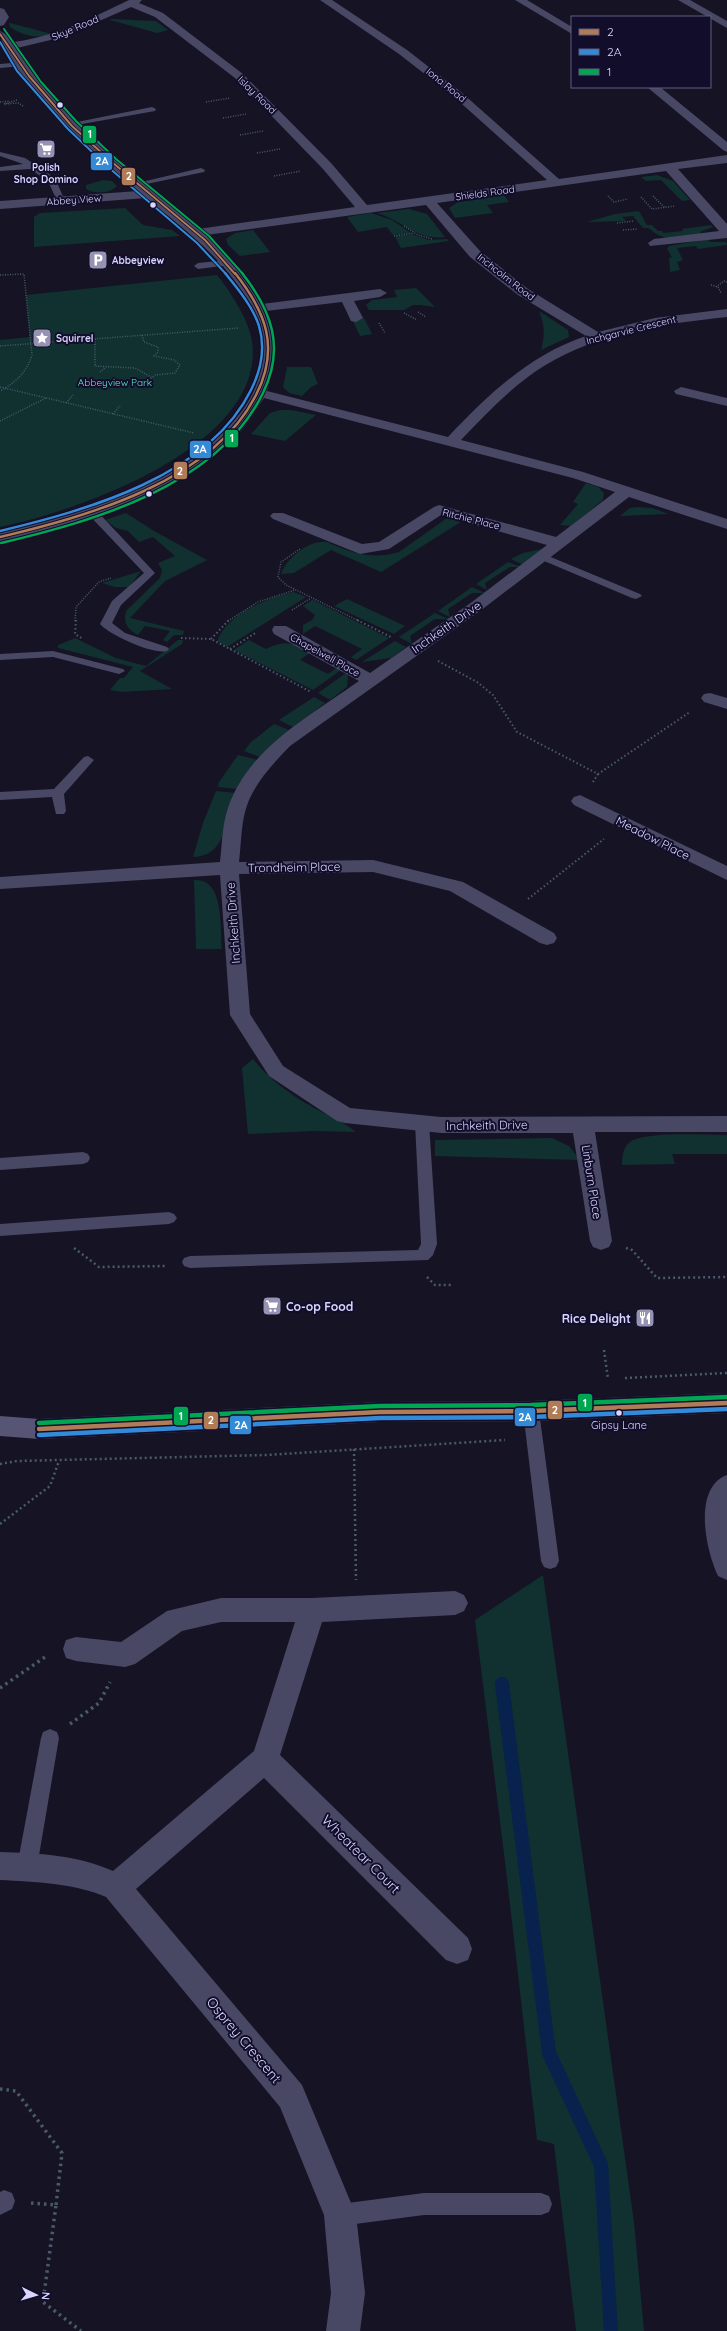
<svg xmlns="http://www.w3.org/2000/svg" width="727" height="2331" font-family="Quicksand,sans-serif">
<style>
.green{fill:#113030}
.lines{fill:none;stroke-linecap:round;stroke-linejoin:round}
.stream{stroke:#07224c;stroke-width:14}
.path-far3{stroke:#485b6c;stroke-width:1.5;stroke-dasharray:1 1.5;stroke-linecap:butt}
.path-far2{stroke:#485b6c;stroke-width:2;stroke-dasharray:1.5 2.5;stroke-linecap:butt}
.path-far1{stroke:#485b6c;stroke-width:2.5;stroke-dasharray:2 3;stroke-linecap:butt}
.path{stroke:#485b6c;stroke-width:3.5;stroke-dasharray:2.5 4;stroke-linecap:butt}
.lane{fill:#484865;fill-rule:evenodd}
.street{fill:#484865;fill-rule:evenodd}
.secondary{fill:#575576;fill-rule:evenodd}
.bus-1-far2-casing{stroke:#110d2a;stroke-width:3.5}
.bus-1-far1-casing{stroke:#110d2a;stroke-width:4.5}
.bus-1-casing{stroke:#110d2a;stroke-width:8}
.bus-2-far2-casing{stroke:#110d2a;stroke-width:3.5}
.bus-2-far1-casing{stroke:#110d2a;stroke-width:4.5}
.bus-2-casing{stroke:#110d2a;stroke-width:8}
.bus-3-far2-casing{stroke:#110d2a;stroke-width:3.5}
.bus-3-far1-casing{stroke:#110d2a;stroke-width:4.5}
.bus-3-casing{stroke:#110d2a;stroke-width:8}
.bus-1-far2{stroke:#b07c57;stroke-width:2}
.bus-1-far1{stroke:#b07c57;stroke-width:2.5}
.bus-1{stroke:#b07c57;stroke-width:4.5}
.bus-2-far2{stroke:#338bd7;stroke-width:2}
.bus-2-far1{stroke:#338bd7;stroke-width:2.5}
.bus-2{stroke:#338bd7;stroke-width:4.5}
.bus-3-far2{stroke:#00a651;stroke-width:2}
.bus-3-far1{stroke:#00a651;stroke-width:2.5}
.bus-3{stroke:#00a651;stroke-width:4.5}
.bus-dot{fill:#d9d6ff;stroke:#110d2a;stroke-width:1.5}
.labels{text-anchor:middle;dominant-baseline:central;stroke-width:4;stroke-linejoin:round;paint-order:stroke}
.far-street-label{font-size:10px;fill:#d9d6ff;stroke:#110d2a}
.far-poi-label{font-size:10px;font-weight:bold;fill:#d9d6ff;stroke:#110d2a;text-anchor:start}
.far-park-label{font-size:10px;fill:#54edc1;stroke:#110d2a}
.bus-label{font-size:11px;fill:#d9d6ff;stroke:#110d2a}
.street-label{font-size:12px;fill:#d9d6ff;stroke:#110d2a}
.poi-label{font-size:12px;font-weight:bold;fill:#d9d6ff;stroke:#110d2a;text-anchor:start}
.near-street-label{font-size:14px;fill:#d9d6ff;stroke:#110d2a}
.line-badge{stroke:#110d2a;stroke-width:1.5}
.badge-label{font-size:11px;text-anchor:middle;font-weight:bold;fill:#fff}
</style>
<rect width="100%" height="100%" fill="#161324"/>
<g class="green">
<polygon points="112,19 156,21 168,30 157,33 110,20"/>
<path d="M9,23H10L52,34C36,39 24,36 10,27Z"/>
<polygon points="657,175 673,181 690,200 682,201 661,180 646,181 641,177"/>
<path d="M103,180L112,181L117,186C109,194 95,194 86,189V185Z"/>
<polygon points="504,195 509,202 487,205 493,213 455,218 449,208 458,202"/>
<polygon points="125,208 143,225 172,230 180,236 34,247 34,217 40,213"/>
<path d="M409,209L427,214L445,237C417,241 404,221 377,213Z"/>
<polygon points="639,211 647,225 652,225 658,231 662,231 663,233 683,231 682,229 711,225 713,227 700,232 702,234 667,238 658,235 648,228 643,228 633,216 622,217 626,221 587,222 615,214"/>
<polygon points="371,213 392,220 411,233 393,235 387,227 358,232 347,217"/>
<polygon points="253,230 270,252 240,256 228,245 226,239 235,233"/>
<polygon points="412,234 429,240 447,239 449,241 401,248 395,236"/>
<polygon points="708,239 710,242 726,242 727,245 698,249 696,246 677,248 683,260 677,262 680,270 670,272 669,258 672,257 667,249 669,246"/>
<path d="M217,275C230,291 249,320 252,341C267,445 78,511 0,527V340L30,337L26,295Z"/>
<polygon points="416,288 435,307 420,305 413,305 404,310 369,310 366,305 372,300 397,297 394,290"/>
<path d="M539,311L568,330L569,337L541,350C545,335 545,326 539,311Z"/>
<polygon points="364,318 372,334 360,336 352,319"/>
<polygon points="287,367 311,367 318,384 311,387 302,396 289,393 283,387"/>
<polygon points="280,410 291,410 316,415 285,441 251,434 270,413"/>
<polygon points="586,483 598,487 604,493 603,500 571,526 560,525 578,504 573,502"/>
<polygon points="638,507 652,508 669,514 620,516 630,508"/>
<path d="M126,513L154,531L207,560L165,581L130,618L184,631L183,635H174L167,642L163,640L170,631L145,626L138,635C127,629 123,623 126,611L160,578L162,570L158,563L175,556L153,537L139,542L128,531L116,528L105,520Z"/>
<path d="M447,518L464,520L381,572L331,550L294,573L281,574C286,559 309,539 327,542C332,544 338,547 344,549C362,556 380,558 399,552Z"/>
<polygon points="547,548 523,565 511,559 523,553"/>
<polygon points="508,562 521,567 510,567 485,583 487,590 476,584"/>
<polygon points="141,571 129,587 115,587 102,583"/>
<polygon points="472,587 485,593 472,593 448,609 450,617 438,611"/>
<path d="M294,592L306,597L227,647L217,641C228,613 267,598 294,592Z"/>
<polygon points="347,599 405,626 394,634 334,606"/>
<polygon points="312,600 313,600 389,638 356,660 351,657 362,649 315,626 303,634 303,625 312,620 315,615 303,606"/>
<polygon points="435,613 448,619 435,619 410,636 412,644 399,637"/>
<polygon points="75,638 116,658 146,666 178,640 183,640 182,644 140,671 172,689 121,692 110,690 120,678 124,678 133,667 58,648 58,645"/>
<path d="M249,640L266,649C286,639 292,643 311,652L300,660L328,674L339,666L341,670L313,690L234,650Z"/>
<polygon points="395,641 406,647 391,658 362,662"/>
<polygon points="346,673 348,676 347,687 330,700 318,693"/>
<polygon points="314,697 325,703 293,727 279,720"/>
<polygon points="274,724 289,730 260,757 244,751 251,742"/>
<polygon points="238,755 258,760 239,783 237,789 218,787 219,782"/>
<path d="M216,791L236,793C227,818 226,857 193,857L203,823Z"/>
<path d="M194,880C225,878 220,928 222,949H196Z"/>
<path d="M253,1059C270,1080 292,1096 316,1109C330,1116 344,1122 356,1132L313,1131L248,1134L242,1068Z"/>
<path d="M727,1135V1154H672L675,1164L622,1165C622,1157 623,1147 630,1142C646,1131 705,1135 727,1135Z"/>
<polygon points="552,1138 569,1146 580,1160 435,1156 435,1140"/>
<polygon points="543,1575 634,2222 644,2331 576,2331 554,2144 537,2140 506,1870 475,1620"/>
</g>
<g class="lines">
<polyline class="stream" points="502,1684 549,2053 601,2165 611,2331"/>
<g class="path-far3">
<polyline points="17,100 4,104 18,103 23,106"/>
<polyline points="0,102 10,101"/>
<polyline points="206,102 230,98"/>
<polyline points="223,118 246,114"/>
<polyline points="240,135 263,131"/>
<polyline points="257,153 280,149"/>
<polyline points="274,176 301,171"/>
<polyline points="608,196 614,202 628,199"/>
<polyline points="653,196 665,208"/>
<polyline points="641,197 652,209 675,206"/>
<polyline points="617,223 634,221"/>
<polyline points="404,226 418,235 432,239"/>
<polyline points="623,230 638,229"/>
<polyline points="394,236 414,233"/>
<path d="M0,275L24,274L32,355C27,372 15,383 0,391"/>
<polyline points="711,285 718,287 721,293"/>
<polyline points="716,287 724,281 727,282"/>
<polyline points="418,312 426,317"/>
<polyline points="404,313 417,320"/>
<polyline points="379,323 385,333"/>
<polyline points="142,335 144,342 158,347 158,352 154,356 174,360 180,365 175,373 155,375 145,383"/>
<polyline points="95,339 95,366 135,368 151,377"/>
<polyline points="0,346 239,328"/>
<polyline points="100,372 106,367"/>
<polyline points="0,387 194,433"/>
<polyline points="66,403 73,395"/>
<polyline points="113,414 120,406"/>
<polyline points="0,421 46,398"/>
<polyline points="300,549 281,562 278,577 286,585 359,621"/>
<polyline points="292,610 311,598"/>
<polyline points="75,621 76,607 99,582 111,578"/>
<polyline points="228,621 258,602 295,590"/>
</g>
<g class="path-far2">
<polyline points="76,620 75,634 83,639"/>
<polyline points="357,620 391,637"/>
<polyline points="181,638 211,639 311,692"/>
<polyline points="211,639 229,620"/>
<polyline points="230,649 257,632"/>
<polyline points="438,661 477,682 493,695 517,732 598,774 690,712"/>
<polyline points="593,782 598,774"/>
<polyline points="528,899 604,839"/>
</g>
<g class="path-far1">
<polyline points="74,1248 99,1267 166,1266"/>
<polyline points="626,1248 632,1250 657,1278 727,1277"/>
<polyline points="427,1277 435,1285 453,1285"/>
<polyline points="604,1350 608,1379"/>
<polyline points="625,1378 727,1373"/>
<polyline points="354,1449 356,1580"/>
<polyline points="0,1464 17,1461 266,1455 505,1440"/>
<polyline points="0,1524 50,1486 59,1461"/>
</g>
<g class="path">
<polyline points="0,1688 48,1655"/>
<polyline points="70,1724 99,1703 110,1682"/>
<polyline points="0,2089 16,2091 62,2153 56,2205"/>
<polyline points="31,2203 56,2205 43,2302 81,2331"/>
</g>
<g class="lane">
<polygon points="23,62 23,66 0,68 0,64"/>
<polygon points="152,107 156,109 155,111 71,126 67,124"/>
<polygon points="0,152 25,158 55,178 65,201 64,203 58,203 48,181 30,169 0,171 0,167 23,164 0,156"/>
<polygon points="201,168 205,170 204,172 137,186 133,184"/>
<polygon points="227,260 231,263 230,265 198,269 194,266 198,263"/>
<path d="M92,509L96,510L155,573L121,605L112,623L125,633L167,647L169,649L167,651C154,655 109,635 100,624L112,601L144,573L88,514V510Z"/>
<polygon points="541,553 640,594 642,596 636,599 632,598 537,558 536,556"/>
<polygon points="53,651 123,669 125,671 119,674 53,657 0,660 0,654"/>
<polygon points="88,756 94,760 64,794 66,811 64,814 56,814 52,797 0,800 0,792 54,789 84,757"/>
<polygon points="422,1118 427,1119 429,1123 437,1244 433,1255 428,1260 190,1268 184,1266 182,1262 184,1258 190,1256 418,1250 421,1244 415,1123 417,1119"/>
<polygon points="83,1152 88,1154 90,1158 88,1162 83,1164 0,1170 0,1158"/>
<polygon points="169,1212 174,1214 177,1218 174,1222 169,1224 0,1236 0,1224"/>
<polygon points="531,1404 537,1406 539,1411 559,1561 556,1567 550,1569 544,1567 541,1561 523,1411 525,1406"/>
<polygon points="50,1729 57,1732 59,1738 37,1867 34,1874 27,1877 20,1874 17,1867 41,1738 43,1732"/>
<polygon points="4,2190 12,2193 15,2201 12,2209 0,2215 0,2192"/>
<polygon points="424,2193 541,2193 549,2196 552,2204 549,2212 541,2215 424,2215 340,2226 332,2223 329,2215 332,2207 340,2204"/>
</g>
<g class="street">
<path d="M129,0H142L139,3L163,13L243,74L331,163L367,205L547,180L453,96L399,54L320,0H332L407,50L461,92L559,179L727,155V163L678,169L727,224V238L650,246L648,243L654,239L719,231L666,171L437,203L480,251L528,289L598,332L655,318L727,309V317C664,324 599,332 544,366C513,385 486,414 461,440L583,472L727,519V529L629,497L484,608L290,746C272,765 252,785 245,812C241,828 241,846 239,862L373,860L463,882L554,933L557,938L554,943L547,945L540,943L450,891L373,872L239,874L250,1014L283,1066L350,1108L441,1117L727,1116V1132H595L612,1241L609,1247L601,1250L593,1247L590,1241L573,1133H441L345,1123L337,1121L269,1076L230,1015L220,875L0,889V877L220,862C222,846 222,827 227,811C246,749 310,716 359,681L274,634L272,630L274,626H286L370,673L472,602L547,545L441,515L389,549L360,554L273,519L270,516L273,513H283L362,544L379,542L434,507L439,505L556,537L615,492L573,478L264,398C256,410 248,423 239,433C179,495 82,524 0,542V532C90,513 310,441 253,312C232,264 185,230 146,198L0,209V201L138,191C106,164 0,71 0,31L7,35L13,42C55,37 91,18 129,0ZM131,7L155,17L235,78L323,169L355,207L198,229C149,187 98,148 55,100C41,83 27,68 17,48L63,37ZM426,205L470,257L518,295L586,336C529,355 488,395 448,437L267,391C277,359 280,343 266,311L342,302L351,321L356,322L363,318L354,301L380,297L387,293L380,289L262,304L234,264L206,235Z"/>
<polygon points="515,0 527,0 572,27 572,34"/>
<polygon points="678,0 690,0 727,21 727,28"/>
<polygon points="0,8 4,9 9,17 4,25 0,26"/>
<polygon points="647,87 660,87 727,142 727,152 723,150"/>
<polygon points="681,387 727,398 727,406 676,394 674,391"/>
<polygon points="710,693 727,698 727,709 704,702 701,698 704,694"/>
<polygon points="580,795 727,866 727,880 574,805 571,801 574,797"/>
<path d="M727,1475V1580L718,1576C706,1551 692,1488 727,1475Z"/>
<path d="M455,1591L464,1595L468,1603L464,1611L455,1615L322,1622L280,1755L468,1938L472,1949L468,1960L457,1964L446,1960L264,1778L136,1889L302,2085L356,2215L365,2293L360,2331H326L331,2293L324,2215L280,2107L106,1897C74,1883 35,1882 0,1880V1852C38,1853 78,1855 113,1871L254,1751L295,1622H221L182,1631L135,1664L125,1667L76,1661L66,1658L63,1649L66,1640L76,1637L121,1642L167,1611L221,1598H312Z"/>
</g>
<polygon class="secondary" points="727,1393 727,1413 531,1421 380,1422 39,1439 0,1436 0,1416 39,1419 380,1402 531,1401"/>
<g class="bus-1-far2-casing">
<polyline id="bus-1-far2" points="0,34 29,76 72,126 113,163 205,240 235,274"/>
</g>
<g class="bus-1-far1-casing">
<path id="bus-1-far1" d="M0,537C88,516 212,482 256,395C280,348 266,312 235,273"/>
</g>
<g class="bus-1-casing">
<polyline id="bus-1" points="39,1429 380,1412 531,1411 727,1403"/>
</g>
<g class="bus-2-far2-casing">
<polyline id="bus-2-far2" points="0,42 17,71 68,129 108,167 197,243 226,274"/>
</g>
<g class="bus-2-far1-casing">
<path id="bus-2-far1" d="M0,531C87,510 208,477 251,390C261,370 266,349 259,326C253,307 238,289 225,273"/>
</g>
<g class="bus-2-casing">
<polyline id="bus-2" points="39,1435 380,1418 531,1417 727,1409"/>
</g>
<g class="bus-3-far2-casing">
<polyline id="bus-3-far2" points="4,29 41,82 76,121 116,159 209,236 243,274"/>
</g>
<g class="bus-3-far1-casing">
<path id="bus-3-far1" d="M1,543C94,521 218,486 263,393C285,348 272,311 242,273"/>
</g>
<g class="bus-3-casing">
<polyline id="bus-3" points="39,1423 380,1406 531,1405 727,1397"/>
</g>
<use href="#bus-1-far2" class="bus-1-far2"/>
<use href="#bus-1-far1" class="bus-1-far1"/>
<use href="#bus-1" class="bus-1"/>
<use href="#bus-2-far2" class="bus-2-far2"/>
<use href="#bus-2-far1" class="bus-2-far1"/>
<use href="#bus-2" class="bus-2"/>
<use href="#bus-3-far2" class="bus-3-far2"/>
<use href="#bus-3-far1" class="bus-3-far1"/>
<use href="#bus-3" class="bus-3"/>
</g>
<defs>
<g id="supermarket-square" transform="scale(1)"><rect x="-9" y="-9" width="18" height="18" rx="4" fill="#9592b2" stroke="#110d2a"/><path d="M-6-5.5h2.5l.6 2H6L4.5 2H-2.5L-4.4-4H-6ZM-1.5 3.2a1.3 1.3 0 1 0 .1 0ZM3 3.2a1.3 1.3 0 1 0 .1 0Z" fill="#fff"/></g>
<g id="parking-square" transform="scale(1)"><rect x="-9" y="-9" width="18" height="18" rx="4" fill="#9592b2" stroke="#110d2a"/><path d="M-3.5-5.5H1a3.5 3.5 0 0 1 0 7H-1V5.5H-3.5ZM-1-3.4V-.6H.8a1.4 1.4 0 0 0 0-2.8Z" fill="#fff"/></g>
<g id="sight-square" transform="scale(1)"><rect x="-9" y="-9" width="18" height="18" rx="4" fill="#9592b2" stroke="#110d2a"/><path d="M0-6L1.8-2.2L6-1.7L2.9 1.2L3.7 5.4L0 3.3L-3.7 5.4L-2.9 1.2L-6-1.7L-1.8-2.2Z" fill="#fff"/></g>
<g id="restaurant-square" transform="scale(1)"><rect x="-9" y="-9" width="18" height="18" rx="4" fill="#9592b2" stroke="#110d2a"/><path d="M-5-6h1v4h1v-4h1v4h1v-4h1v5L-1.5 .5V6h-2V.5L-5-1ZM5-6V6H3V1.5H1.5Q1.5-4 5-6Z" fill="#fff"/></g>
</defs>
<g fill-rule="evenodd">
<use href="#supermarket-square" x="46" y="149"/>
<use href="#parking-square" x="98" y="260"/>
<use href="#sight-square" x="42" y="338"/>
<use href="#supermarket-square" x="272" y="1306"/>
<use href="#restaurant-square" x="645" y="1318"/>
</g>
<g class="bus-dot">
<circle cx="60" cy="105" r="3.5"/>
<circle cx="153" cy="205" r="3.5"/>
<circle cx="149" cy="494" r="3.5"/>
<circle cx="619" cy="1413" r="3.5"/>
</g>
<g class="labels">
<g class="far-street-label">
<text transform="translate(75 28) rotate(-23)">Skye Road</text>
<text transform="translate(446 85) rotate(39)">Iona Road</text>
<text transform="translate(257 95) rotate(44)">Islay Road</text>
<text transform="translate(485 193) rotate(-8)">Shields Road</text>
<text transform="translate(74 200) rotate(-4)">Abbey View</text>
<text transform="translate(506 277) rotate(38)">Inchcolm Road</text>
<text transform="translate(631 330) rotate(-14)">Inchgarvie Crescent</text>
<text transform="translate(471 519) rotate(14)">Ritchie Place</text>
<text transform="translate(325 655) rotate(29)">Chapelwell Place</text>
</g>
<g class="far-poi-label">
<text x="46" y="167" text-anchor="middle">Polish<tspan x="46" dy="12">Shop Domino</tspan></text>
<text x="112" y="260">Abbeyview</text>
<text x="56" y="338">Squirrel</text>
</g>
<g class="far-park-label">
<text x="115" y="382">Abbeyview Park</text>
</g>
<g class="bus-label">
<text x="619" y="1425">Gipsy Lane</text>
</g>
<g class="street-label">
<text transform="translate(446 627) rotate(-35)">Inchkeith Drive</text>
<text transform="translate(653 838) rotate(27)">Meadow Place</text>
<text transform="translate(294 867) rotate(-1)">Trondheim Place</text>
<text transform="translate(233 923) rotate(-94)">Inchkeith Drive</text>
<text transform="translate(487 1125) rotate(-1)">Inchkeith Drive</text>
<text transform="translate(592 1182) rotate(81)">Linburn Place</text>
</g>
<g class="poi-label">
<text x="286" y="1306">Co-op Food</text>
<text x="631" y="1318" text-anchor="end">Rice Delight</text>
</g>
<g class="near-street-label">
<text transform="translate(361 1854) rotate(45)">Wheatear Court</text>
<text transform="translate(244 2040) rotate(50)">Osprey Crescent</text>
</g>
</g>
<g class="line-badge">
<rect x="82" y="125" width="15" height="19" rx="4" fill="#00a651"/>
<rect x="90" y="152" width="23" height="19" rx="4" fill="#338bd7"/>
<rect x="121" y="167" width="15" height="19" rx="4" fill="#b07c57"/>
<rect x="224" y="429" width="15" height="19" rx="4" fill="#00a651"/>
<rect x="189" y="440" width="23" height="19" rx="4" fill="#338bd7"/>
<rect x="173" y="461" width="15" height="19" rx="4" fill="#b07c57"/>
<rect x="577" y="1393" width="16" height="19" rx="4" fill="#00a651"/>
<rect x="547" y="1400" width="16" height="20" rx="4" fill="#b07c57"/>
<rect x="173" y="1406" width="16" height="20" rx="4" fill="#00a651"/>
<rect x="514" y="1407" width="22" height="20" rx="4" fill="#338bd7"/>
<rect x="203" y="1411" width="16" height="19" rx="4" fill="#b07c57"/>
<rect x="229" y="1415" width="23" height="20" rx="4" fill="#338bd7"/>
</g>
<g class="badge-label">
<text x="90" y="138">1</text>
<text x="102" y="165">2A</text>
<text x="129" y="180">2</text>
<text x="232" y="442">1</text>
<text x="200" y="453">2A</text>
<text x="180" y="475">2</text>
<text x="585" y="1407">1</text>
<text x="555" y="1414">2</text>
<text x="181" y="1420">1</text>
<text x="525" y="1421">2A</text>
<text x="211" y="1424">2</text>
<text x="241" y="1429">2A</text>
</g>
<rect x="571" y="16" width="140" height="72" fill="#110d2a" stroke="#615d7f"/>
<rect x="579" y="29" width="20" height="6" fill="#b07c57" stroke="#615d7f"/>
<text x="607" y="36" font-size="12" fill="#d9d6ff">2</text>
<rect x="579" y="49" width="20" height="6" fill="#338bd7" stroke="#615d7f"/>
<text x="607" y="56" font-size="12" fill="#d9d6ff">2A</text>
<rect x="579" y="69" width="20" height="6" fill="#00a651" stroke="#615d7f"/>
<text x="607" y="76" font-size="12" fill="#d9d6ff">1</text>
<g transform="translate(36 2295) rotate(95)" stroke="#110d2a" stroke-width="3" paint-order="stroke">
<path d="M0-3L7 15L0 10L-7 15Z" fill="#d9d6ff"/>
<text y="-6" font-size="11" font-weight="bold" text-anchor="middle" fill="#d9d6ff">N</text>
</g>
</svg>
